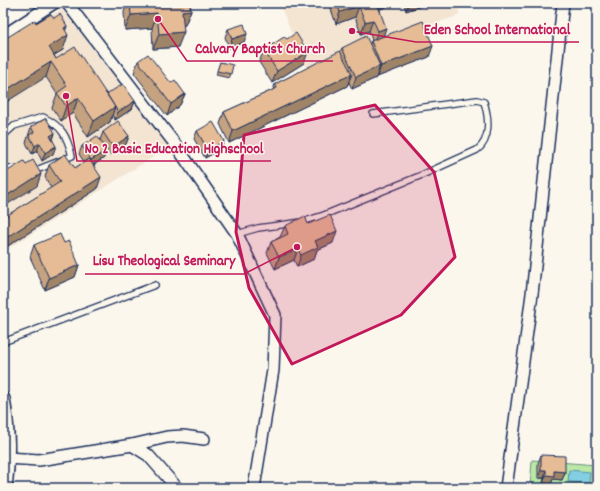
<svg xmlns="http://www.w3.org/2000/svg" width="600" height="491" font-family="Dekko,sans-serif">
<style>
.built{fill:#f4e5d2}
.green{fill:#bae8a6;stroke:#6a8c82}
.water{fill:#82cfe1;stroke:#598fad}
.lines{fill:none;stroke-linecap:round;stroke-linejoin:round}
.service-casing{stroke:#1b2f5e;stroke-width:8}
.minor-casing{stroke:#1b2f5e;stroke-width:14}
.tertiary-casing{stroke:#1b2f5e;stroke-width:16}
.service{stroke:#fbf7ec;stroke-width:5.5}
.minor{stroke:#fbf7ec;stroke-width:11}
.tertiary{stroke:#fbf7ec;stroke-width:13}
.wall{fill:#c5a280;stroke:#1b2f5e}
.shaded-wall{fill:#a08468;stroke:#1b2f5e}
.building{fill:#e5bc95;stroke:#1b2f5e}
.marked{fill:#c2185b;fill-opacity:0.2;stroke:#c2185b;stroke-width:3;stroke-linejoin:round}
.leader{fill:none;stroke:#c2185b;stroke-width:1.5}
.callout-dot{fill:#c2185b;stroke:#fbf7ec;stroke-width:1.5}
.callout-label{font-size:15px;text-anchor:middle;font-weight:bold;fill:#c2185b;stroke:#fbf7ec;stroke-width:3;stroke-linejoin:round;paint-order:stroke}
</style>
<rect width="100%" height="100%" fill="#fbf7ec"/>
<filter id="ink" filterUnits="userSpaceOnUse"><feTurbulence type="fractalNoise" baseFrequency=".025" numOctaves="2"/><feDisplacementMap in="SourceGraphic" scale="8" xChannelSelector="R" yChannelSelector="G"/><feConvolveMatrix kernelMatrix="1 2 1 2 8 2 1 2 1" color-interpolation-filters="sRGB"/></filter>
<g filter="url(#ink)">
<g class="built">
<polygon points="279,3 456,3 460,15 306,68"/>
<polygon points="62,9 169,147 3,252 3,44"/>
</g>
<polygon class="green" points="532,460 597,465 597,488 530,488"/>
<polygon class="water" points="569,470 590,472 589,483 568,482"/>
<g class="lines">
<g class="service-casing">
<g id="service">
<path d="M3,136L14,126L43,117C62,126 67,136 72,156L39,169H31"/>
<polyline points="3,168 19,168"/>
<path d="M237,234L258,228L302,222L324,215L422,175L477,150C491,140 489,118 484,102L477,100L373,114"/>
<polyline points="3,342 155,285"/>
</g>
</g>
<g class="minor-casing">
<g id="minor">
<polyline points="67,3 175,144 237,234 275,315 273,370 254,488"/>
<polyline points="3,36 54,3"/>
<polyline points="132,445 148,455 177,488"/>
<polyline points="7,458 39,460 132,445 167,437 183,436 204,439"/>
<polyline points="506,488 532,294 563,3"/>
</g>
</g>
<g class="tertiary-casing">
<path id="tertiary" d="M3,399C8,427 9,459 5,488"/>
</g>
<use href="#service" class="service"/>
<use href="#minor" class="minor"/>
<use href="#tertiary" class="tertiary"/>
</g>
<g class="wall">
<polygon points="127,3 190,3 191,10 185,25 183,26 178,47 153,49 152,28 125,30 124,12"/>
<polygon points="244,3 256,3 246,7"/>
<polygon points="329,3 391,3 391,5 380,9 384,36 429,57 377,77 376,77 376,78 352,89 349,82 347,86 229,143 220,124 224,112 273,90 275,84 340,52 342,48 370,44 371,41 372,40 369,31 361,34 355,17 336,24"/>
<polygon points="404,3 425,3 424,5 406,11"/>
<polygon points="54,18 67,26 65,31 63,50 54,55 56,59 107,94 135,101 132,109 115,120 112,115 110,122 88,137 73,113 61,121 52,108 57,94 46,77 36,23"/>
<polygon points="228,29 244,42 229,48 225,37"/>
<polygon points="264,50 304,63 272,83 259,62"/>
<polygon points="138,61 185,94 180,105 167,116 134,73"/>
<polygon points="220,62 231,74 229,78 216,75"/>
<polygon points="31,127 55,133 53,140 53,154 42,161 37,151 32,154 26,143"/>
<polygon points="197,131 224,141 221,149 205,158 194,139"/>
<polygon points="103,132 129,136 126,144 111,155 100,140"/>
<polygon points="82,146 104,158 94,165 97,189 3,249 3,218 51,188 45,177 49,165 75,168 84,162 79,154"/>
<polygon points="308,224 333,243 317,250 314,259 297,267 294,260 275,269 267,253 271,242 280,237 285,226"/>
<polygon points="64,243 79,265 75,277 45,290 30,257 34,245"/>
<polygon points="541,455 565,472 562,480 553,479 551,484 543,483 544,478 538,478 538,463"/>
<polygon points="597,462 597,488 593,488 594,469"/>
</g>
<g class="shaded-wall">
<polygon points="247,3 256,3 246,7"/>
<polygon points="375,3 391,3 391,5 372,12"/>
<polygon points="409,3 425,3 424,5 406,11"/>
<polygon points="359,6 355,17 336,24 340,12"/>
<polygon points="191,10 185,25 177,26 182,11"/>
<polygon points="157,13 152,28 125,30 131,15"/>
<polygon points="373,20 369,31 361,34 365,22"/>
<polygon points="67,26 63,38 68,35 63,50 43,62 49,47 64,28"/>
<polygon points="386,28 382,40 373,43 378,31"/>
<polygon points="184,32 178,47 153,49 159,34"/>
<polygon points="247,34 244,42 229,48 232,39"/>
<polygon points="433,46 429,57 377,77 381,66"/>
<polygon points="308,52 304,63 272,83 277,71"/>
<polygon points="51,62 46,77 3,104 3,92"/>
<polygon points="380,66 376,78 352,89 356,77"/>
<polygon points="352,74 347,86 229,143 233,131"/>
<polygon points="185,94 180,105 167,116 171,104"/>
<polygon points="78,98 73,113 61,121 66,106"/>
<polygon points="135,101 132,109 115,120 118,112"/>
<polygon points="115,107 110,122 88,137 94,121"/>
<polygon points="9,119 5,130 3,132 3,122"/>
<polygon points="55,133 52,141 50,136"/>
<polygon points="129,136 126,144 111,155 113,147"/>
<polygon points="224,141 221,149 205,158 208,150"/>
<polygon points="40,143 37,151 32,154 35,146"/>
<polygon points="56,146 53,154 42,161 45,153"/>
<polygon points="107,150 104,158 88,168 91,160"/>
<polygon points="41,174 37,186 3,207 3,198"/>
<polygon points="101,177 97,189 3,249 3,242 4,239"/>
<polygon points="337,231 333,243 317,250 314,259 297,267 301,255 315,241"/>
<polygon points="298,249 294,260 275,269 279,257"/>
<polygon points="79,265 75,277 45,290 49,278"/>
<polygon points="541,470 546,470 544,478 538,478"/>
<polygon points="554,471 565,472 562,480 553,479 551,484 543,483 546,475"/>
<polygon points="597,480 597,488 594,488"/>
</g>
<g class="building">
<polygon points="130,3 190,3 191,10 182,11 184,32 159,34 157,13 131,15"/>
<polygon points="337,3 377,3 386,28 378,31 373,20 365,22 359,6 340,12"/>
<polygon points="51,14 54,18 60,14 67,26 64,28 68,35 49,47 56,59 75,47 115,107 94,121 78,98 66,106 57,93 67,86 51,62 3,92 3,40 35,20 36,23"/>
<polygon points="423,21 433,46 381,66 371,41"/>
<polygon points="244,24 247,34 232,39 228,29"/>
<polygon points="296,33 308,52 277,71 264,50 284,37 287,39"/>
<polygon points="366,36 380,66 356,77 342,48"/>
<polygon points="340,51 352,74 233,131 224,112 277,88 275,84"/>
<polygon points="148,54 171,83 175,80 185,94 171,104 138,61"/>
<polygon points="220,62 233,65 231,74 217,71"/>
<polygon points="123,84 135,101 118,112 107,94"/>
<polygon points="3,109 9,119 3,122"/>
<polygon points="46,118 55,133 50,136 56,146 45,153 40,143 35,146 29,135 34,132 31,127"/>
<polygon points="118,121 129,136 113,147 103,132"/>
<polygon points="213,122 224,141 208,150 197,131"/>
<polygon points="97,136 107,150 91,160 82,146"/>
<polygon points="65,154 75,168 89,159 101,177 4,239 3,238 3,218 60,182 49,165"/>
<polygon points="33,160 41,174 3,198 3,174 24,161 26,164"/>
<polygon points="330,215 337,231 315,241 318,247 301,255 298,249 279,257 271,242 288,234 285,226 305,216 308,224"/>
<polygon points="60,234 64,243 69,241 79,265 49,278 34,245"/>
<polygon points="541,455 565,456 565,472 554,471 554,476 546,475 546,470 541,470"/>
</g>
</g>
<path class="marked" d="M375,105L434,172L455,257L401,315L292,364L249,288L236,232L244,135Z"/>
<path class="leader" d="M352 31L416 42H579M158 19L187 61H333M66 96L77 161H271M297 247L244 274H85"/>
<g class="callout-dot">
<circle cx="352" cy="31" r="4"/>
<circle cx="158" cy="19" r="4"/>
<circle cx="66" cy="96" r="4"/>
<circle cx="297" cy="247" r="4"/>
</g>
<g class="callout-label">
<text x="497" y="34">Eden School International</text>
<text x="260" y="53">Calvary Baptist Church</text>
<text x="174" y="153">No 2 Basic Education Highschool</text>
<text x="164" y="265">Lisu Theological Seminary</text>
</g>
<rect width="600" height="491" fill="none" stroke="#fbf7ec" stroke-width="16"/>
<rect x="8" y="8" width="584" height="475" fill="none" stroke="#1b2f5e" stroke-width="1.5" filter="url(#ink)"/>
</svg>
